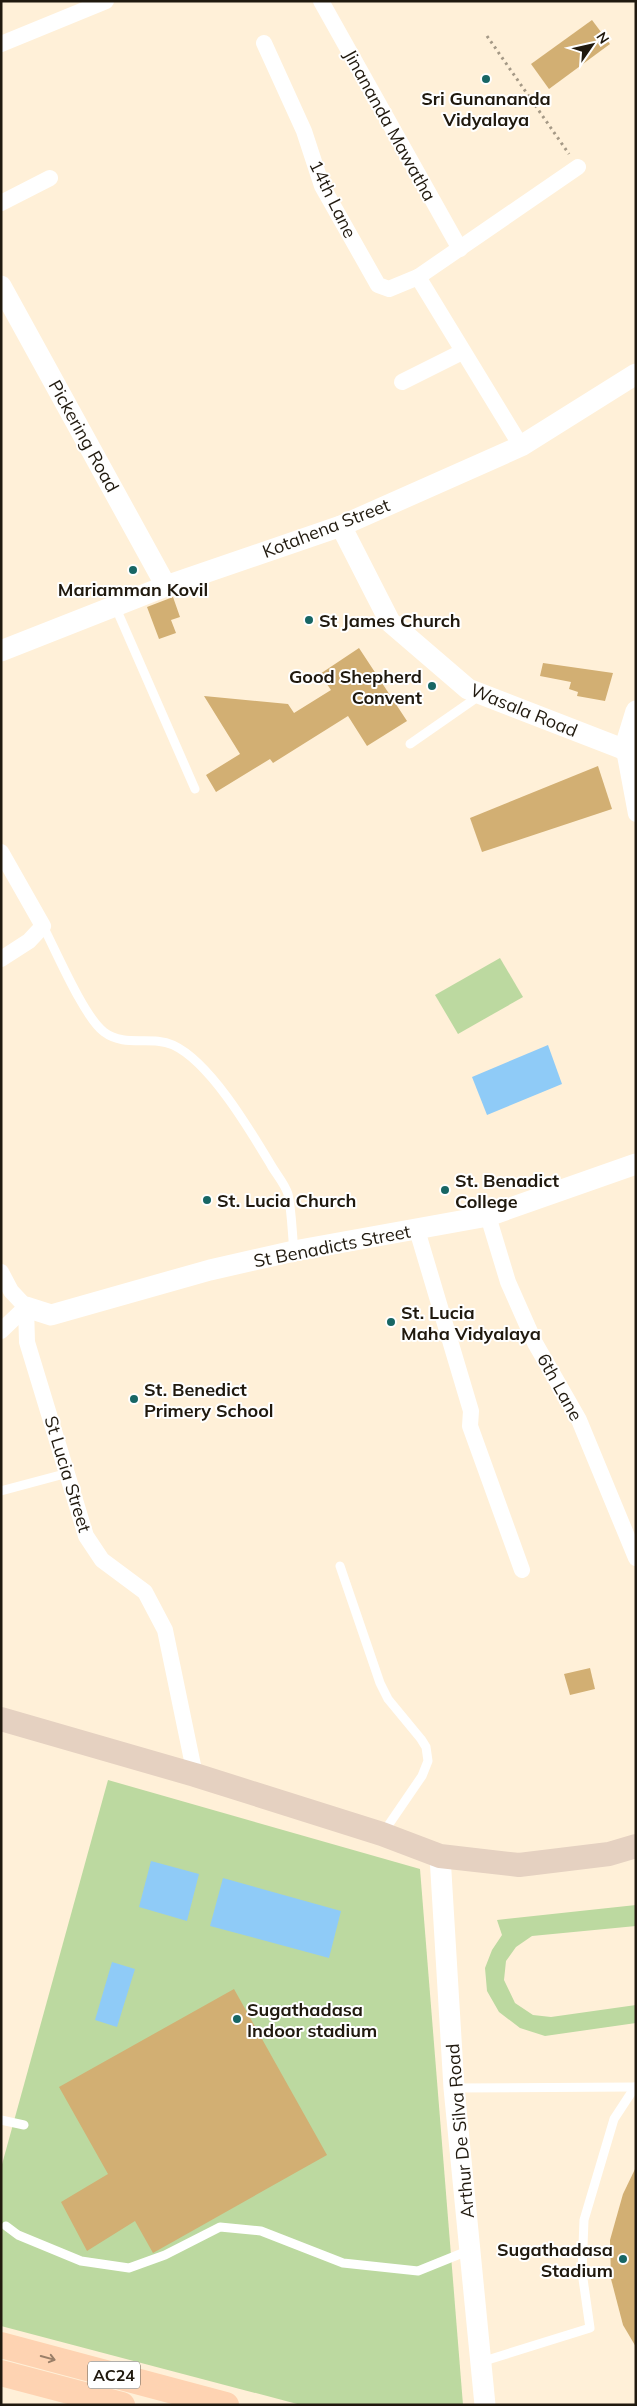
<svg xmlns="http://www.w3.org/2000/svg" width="637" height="2406" font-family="Mulish,sans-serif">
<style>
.green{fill:#bcd9a0}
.water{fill:#8fcbf7}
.building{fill:#d2af73}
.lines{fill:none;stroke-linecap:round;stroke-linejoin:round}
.path{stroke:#a59986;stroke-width:3;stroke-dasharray:2.5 4;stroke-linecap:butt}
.service{stroke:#fff;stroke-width:9}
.minor{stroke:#fff;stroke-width:16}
.tertiary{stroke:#fff;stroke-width:21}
.secondary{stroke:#e5d1c1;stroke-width:24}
.primary{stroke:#fed3b2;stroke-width:26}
.oneway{stroke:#9a7f68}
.poi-dot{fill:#176664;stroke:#fff;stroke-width:2}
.labels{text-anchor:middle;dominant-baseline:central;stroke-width:4;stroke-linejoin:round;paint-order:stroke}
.shield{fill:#fff;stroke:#635e56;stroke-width:1}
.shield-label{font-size:16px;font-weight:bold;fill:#20190e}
.poi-label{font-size:18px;font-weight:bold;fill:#20190e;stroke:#fff;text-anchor:start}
.street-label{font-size:18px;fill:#20190e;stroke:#fff}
</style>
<rect width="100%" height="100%" fill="#fff0d8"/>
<g class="green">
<polygon points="500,958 523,997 458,1034 435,995"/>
<polygon points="108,1780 420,1869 463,2405 301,2405 1,2326 1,2168"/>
<polygon points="636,1905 636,1926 532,1936 516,1947 506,1961 504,1980 515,2003 533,2015 551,2017 636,2005 636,2023 545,2036 520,2028 499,2012 487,1991 485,1968 492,1950 502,1935 497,1920"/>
</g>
<g class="water">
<polygon points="548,1045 562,1084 487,1115 472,1077"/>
<polygon points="151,1861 199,1874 187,1921 139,1907"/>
<polygon points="223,1878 341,1911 329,1958 210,1926"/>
<polygon points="112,1962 135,1969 117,2027 95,2020"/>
</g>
<g class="building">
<polygon points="592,20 610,44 549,89 531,64"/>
<polygon points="173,597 180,617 171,620 176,633 159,639 147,607"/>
<polygon points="359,648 407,721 367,746 348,716 273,763 270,759 216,792 206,775 240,754 204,696 288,704 294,713 331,690 320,674"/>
<polygon points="543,663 613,673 605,701 577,696 578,692 569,689 571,682 540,676"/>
<polygon points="598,766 612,809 482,852 470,818"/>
<polygon points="590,1668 595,1689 570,1695 564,1674"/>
<polygon points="234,1989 327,2155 153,2253 135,2221 87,2251 61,2202 108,2174 59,2087"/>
<polygon points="636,2167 636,2347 623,2325 611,2279 610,2240 623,2194"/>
</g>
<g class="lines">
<polyline class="path" points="487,36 569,154"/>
<g class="service">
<polyline points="115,606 195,789"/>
<polyline points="410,744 479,696"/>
<path d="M43,926C56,951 84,1017 104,1032C125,1048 151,1035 173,1045C210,1062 250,1130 271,1165C276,1174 285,1184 288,1194C292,1213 292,1233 294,1251"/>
<polyline points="1,1491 68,1473"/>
<polyline points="340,1566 380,1683 388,1699 421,1739 426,1747 428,1761 422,1776 383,1833"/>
<polyline points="454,2088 636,2087"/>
<polyline points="1,2120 24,2125"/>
<polyline points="6,2226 18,2235 81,2261 129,2268 165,2255 220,2227 261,2231 343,2263 418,2271 470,2250"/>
<polyline points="481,2362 590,2328 582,2272 584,2220 614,2119 635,2087"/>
</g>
<g class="minor">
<polyline points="321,1 460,249"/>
<polyline points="264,43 304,131 322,186 378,285 389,289 418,277"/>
<polyline points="1,44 106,1"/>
<polyline points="1,203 50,178"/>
<polyline points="402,382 462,352"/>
<polyline points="521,446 418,277 578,167"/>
<polyline points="624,750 636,814"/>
<polyline points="1,852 43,926 29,941 1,959"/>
<polyline points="488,1216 508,1282 535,1343 579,1420 636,1558"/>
<polyline points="417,1230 471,1411 470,1426 522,1570"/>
<polyline points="1,1272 11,1291 26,1307 27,1342 86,1536 102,1560 145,1592 165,1630 195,1775"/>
<polyline points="1,1331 26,1307"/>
</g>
<g class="tertiary">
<polyline points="1,286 166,586"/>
<polyline points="341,526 390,622 468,689 636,754"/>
<polyline points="1,651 166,586 341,526 521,446 636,374"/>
<polyline points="624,750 636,711"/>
<polyline points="26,1307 51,1315 210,1270 294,1251 488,1216 636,1164"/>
<polyline points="440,1856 454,2088 485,2405"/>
</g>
<polyline class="secondary" points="1,1719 195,1775 382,1834 440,1856 519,1865 609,1854 636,1846"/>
<g class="primary">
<polyline points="1,2345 226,2405"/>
<polyline points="1,2373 122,2405"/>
</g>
</g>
<defs><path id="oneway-shaft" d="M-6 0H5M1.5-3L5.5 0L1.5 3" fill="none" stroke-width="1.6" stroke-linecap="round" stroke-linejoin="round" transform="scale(1.25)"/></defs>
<use class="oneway" href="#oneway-shaft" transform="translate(48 2358) rotate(15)"/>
<g class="poi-dot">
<circle cx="486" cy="79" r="5"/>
<circle cx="133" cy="570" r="5"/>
<circle cx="309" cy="620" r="5"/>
<circle cx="432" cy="686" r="5"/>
<circle cx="445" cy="1190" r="5"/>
<circle cx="207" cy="1200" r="5"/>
<circle cx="391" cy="1322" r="5"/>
<circle cx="134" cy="1399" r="5"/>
<circle cx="237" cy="2019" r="5"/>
<circle cx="623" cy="2259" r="5"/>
</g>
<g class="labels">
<rect class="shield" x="88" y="2361.5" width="52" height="27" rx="4"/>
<g class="shield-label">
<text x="114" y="2375">AC24</text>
</g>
<g class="poi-label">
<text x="486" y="98" text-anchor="middle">Sri Gunananda<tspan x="486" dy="21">Vidyalaya</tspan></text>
<text x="133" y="589" text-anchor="middle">Mariamman Kovil</text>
<text x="319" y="620">St James Church</text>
<text x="422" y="676" text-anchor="end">Good Shepherd<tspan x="422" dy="21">Convent</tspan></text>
<text x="455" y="1180">St. Benadict<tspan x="455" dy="21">College</tspan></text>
<text x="217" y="1200">St. Lucia Church</text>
<text x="401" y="1312">St. Lucia<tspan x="401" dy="21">Maha Vidyalaya</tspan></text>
<text x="144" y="1389">St. Benedict<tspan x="144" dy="21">Primery School</tspan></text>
<text x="247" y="2009">Sugathadasa<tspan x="247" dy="21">Indoor stadium</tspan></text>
<text x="613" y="2249" text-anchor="end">Sugathadasa<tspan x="613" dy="21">Stadium</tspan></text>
</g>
<g class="street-label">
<text transform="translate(390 125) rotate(61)">Jinananda Mawatha</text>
<text transform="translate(333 199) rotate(64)">14th Lane</text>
<text transform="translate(84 436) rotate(61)">Pickering Road</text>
<text transform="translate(326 528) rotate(-21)">Kotahena Street</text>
<text transform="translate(524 710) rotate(22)">Wasala Road</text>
<text transform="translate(332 1246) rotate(-11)">St Benadicts Street</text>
<text transform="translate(560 1387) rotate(61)">6th Lane</text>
<text transform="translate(68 1474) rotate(73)">St Lucia Street</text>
<text transform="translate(460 2131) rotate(-95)">Arthur De Silva Road</text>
</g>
</g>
<rect width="637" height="2406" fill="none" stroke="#20190e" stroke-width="5"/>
<g transform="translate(592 45) rotate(56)" stroke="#ffffff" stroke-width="4" paint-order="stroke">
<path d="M0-4L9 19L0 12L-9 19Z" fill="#20190e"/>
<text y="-8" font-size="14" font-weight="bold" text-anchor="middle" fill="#20190e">N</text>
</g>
</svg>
